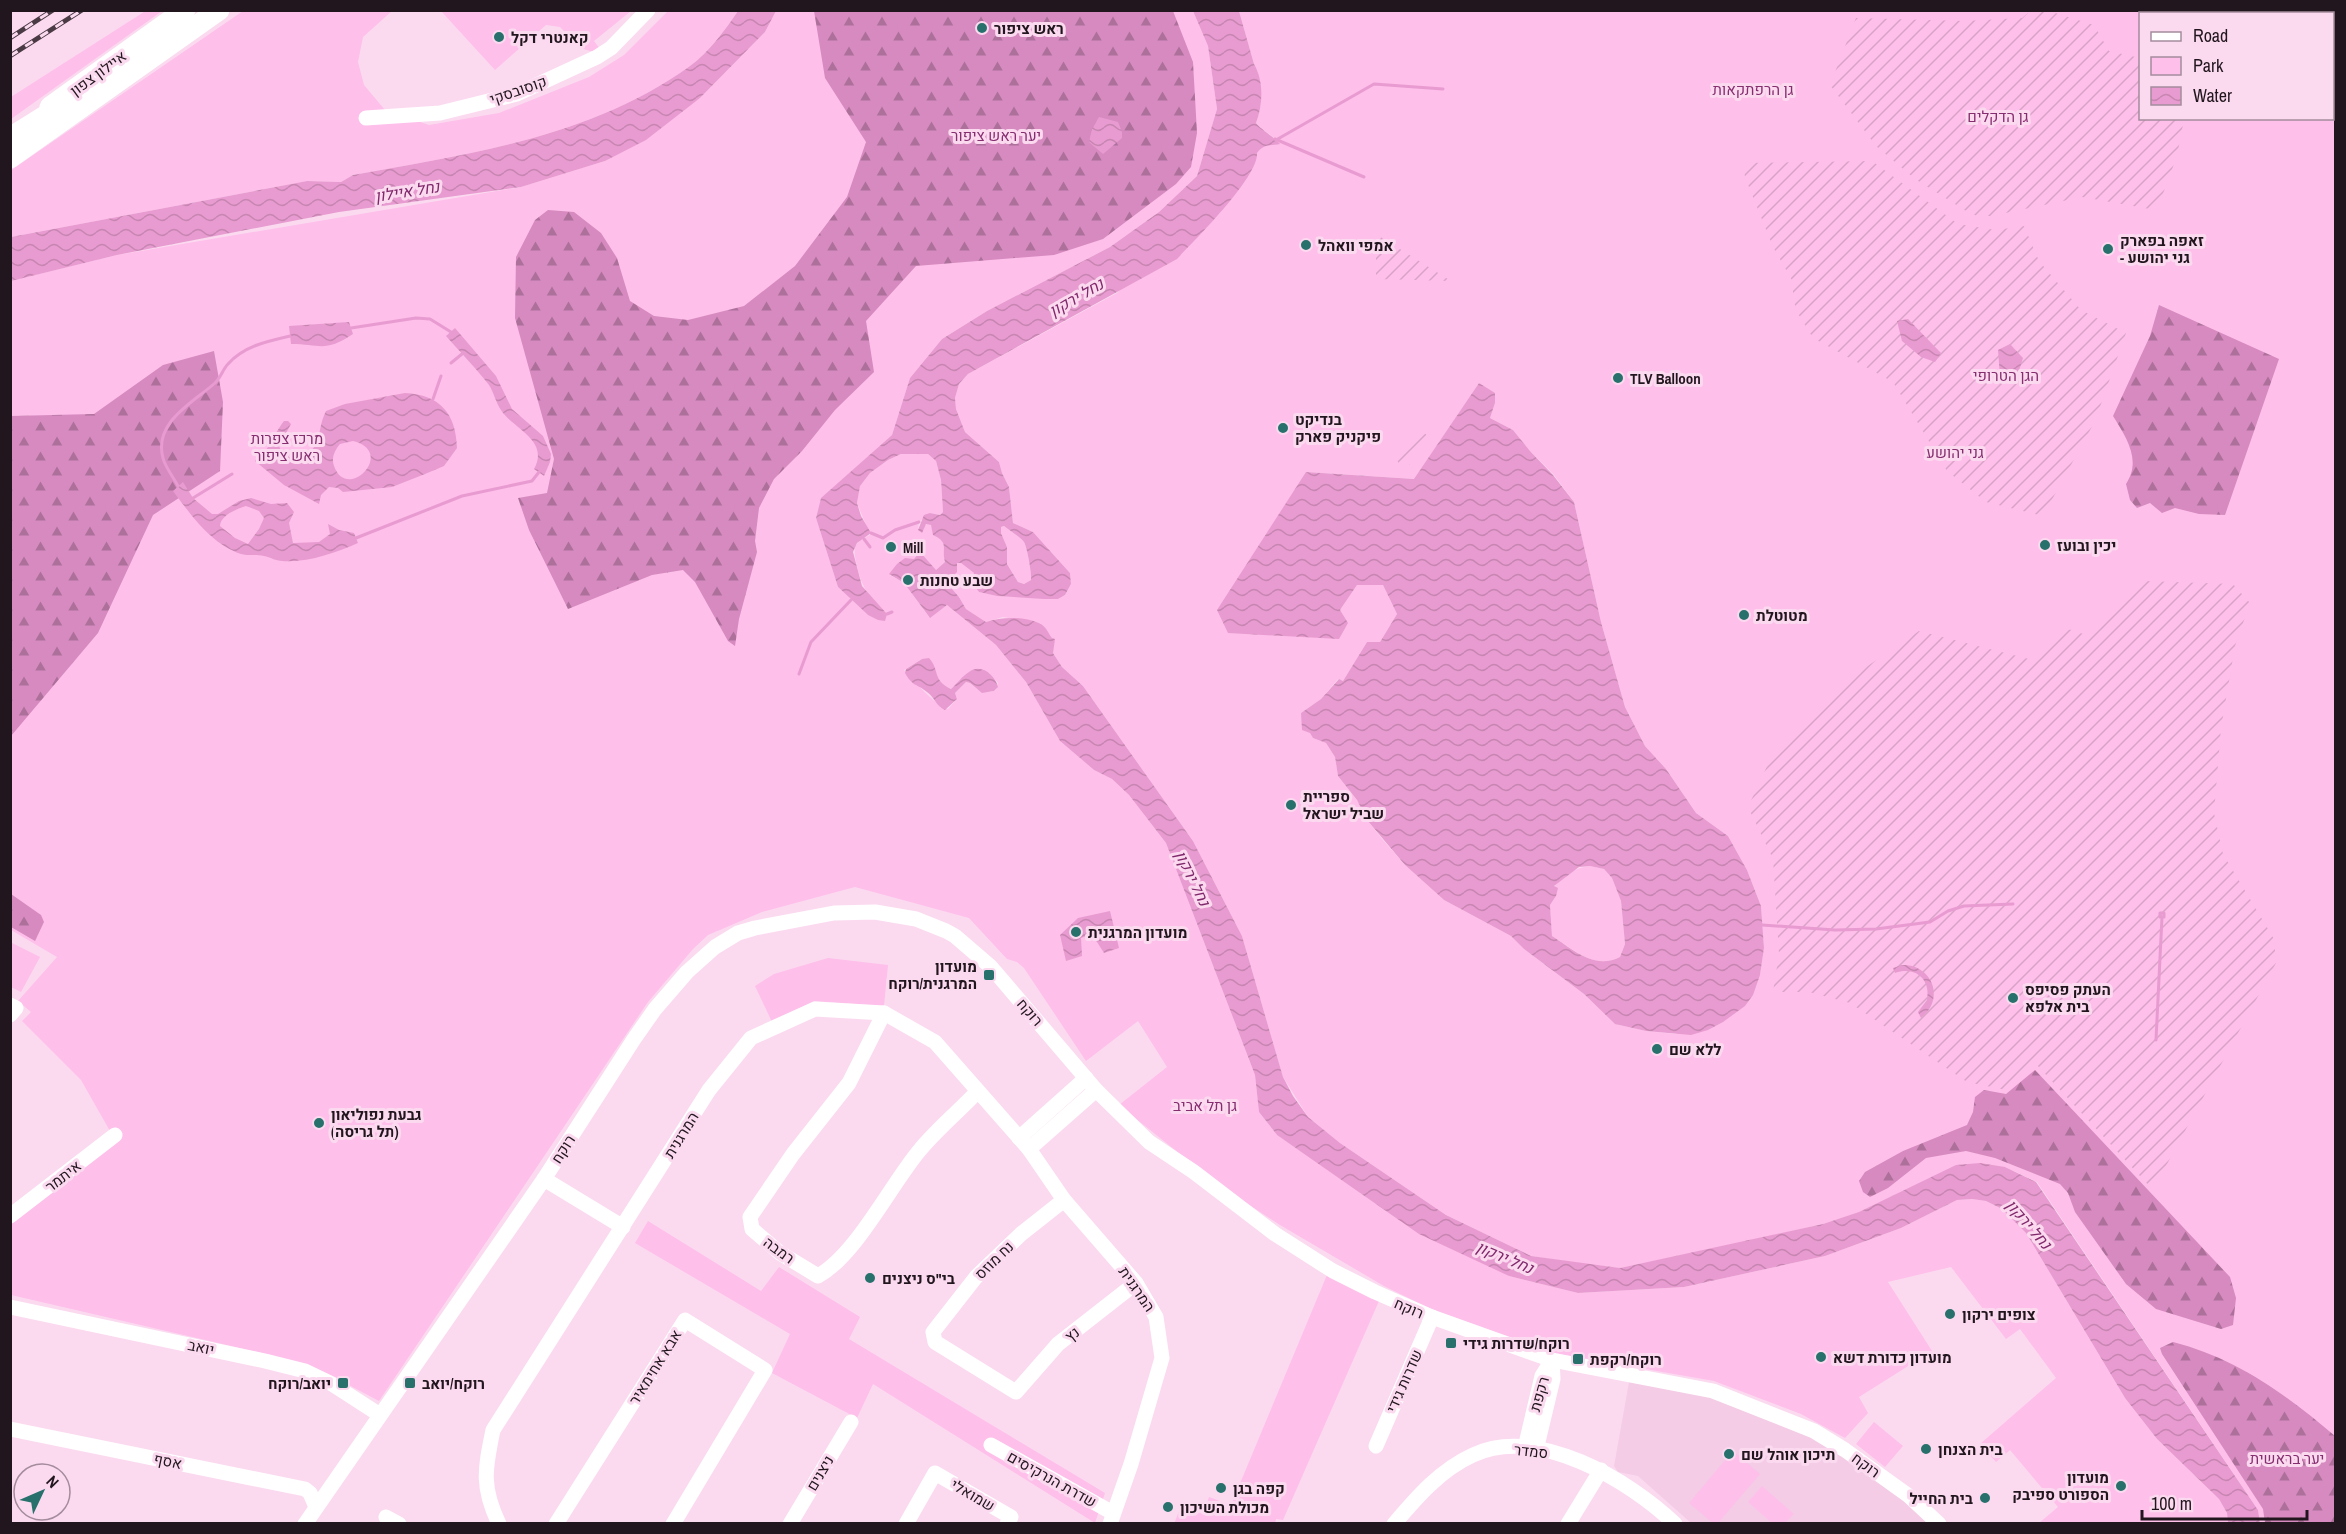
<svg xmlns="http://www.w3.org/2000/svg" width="2346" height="1534" font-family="'Archivo Narrow',Heebo,sans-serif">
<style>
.built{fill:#f4cce6}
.green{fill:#febfea;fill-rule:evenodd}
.forest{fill:url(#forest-firs)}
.garden{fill:url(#garden-furrows)}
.water{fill:url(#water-waves);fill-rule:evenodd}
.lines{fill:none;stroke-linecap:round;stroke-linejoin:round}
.stream{stroke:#e89bd0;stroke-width:3}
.minor{stroke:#fff;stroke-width:15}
.highway{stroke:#fff;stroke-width:21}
.rail-casing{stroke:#4a3a44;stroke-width:5}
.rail{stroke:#fbdaf0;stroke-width:3;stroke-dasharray:9;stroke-linecap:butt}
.poi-dot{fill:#27706b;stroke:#fbdaf0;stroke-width:2}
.labels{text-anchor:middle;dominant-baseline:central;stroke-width:6;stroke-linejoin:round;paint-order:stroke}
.poi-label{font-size:15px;font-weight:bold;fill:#22161e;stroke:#fbdaf0;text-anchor:start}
.street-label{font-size:15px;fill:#22161e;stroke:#fbdaf0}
.park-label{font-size:15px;fill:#862d70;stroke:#fbdaf0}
.water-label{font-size:16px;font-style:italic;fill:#80286b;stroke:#fbdaf0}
</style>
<defs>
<pattern id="forest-firs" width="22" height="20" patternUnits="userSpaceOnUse" patternTransform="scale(1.5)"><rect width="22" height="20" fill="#d68abf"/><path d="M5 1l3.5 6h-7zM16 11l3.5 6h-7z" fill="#ad709b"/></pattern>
<pattern id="garden-furrows" width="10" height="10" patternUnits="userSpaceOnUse" patternTransform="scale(1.5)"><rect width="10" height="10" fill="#febfea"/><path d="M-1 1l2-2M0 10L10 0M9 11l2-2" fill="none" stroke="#d9a3c8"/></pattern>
<pattern id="water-waves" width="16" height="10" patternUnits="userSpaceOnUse" patternTransform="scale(1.5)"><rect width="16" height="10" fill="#e89bd0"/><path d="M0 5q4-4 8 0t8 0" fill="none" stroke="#c785b2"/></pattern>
</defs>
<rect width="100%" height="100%" fill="#fbdaf0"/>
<polygon class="built" points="1629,1382 1712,1397 1825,1442 1933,1523 1691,1523 1638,1476 1618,1472 1614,1466"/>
<g class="green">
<polygon points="147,10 162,11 11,119 11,97"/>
<path d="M2251,10L2264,13L2140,14V118H2332L2333,30H2335V1523H2260L2258,1510L2037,1182L2005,1167L1823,1224L1726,1246L1620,1268L1570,1262L1531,1256L1446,1215L1340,1143L1308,1117L1283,1077L1242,936L1193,841L1083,686L1062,667L1053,653L1052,638L1040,623L1003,617L986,622L966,609L959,597L947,583L955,574L957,563H961L974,573L973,584L979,592L998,596L1058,599L1065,595L1071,584L1070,573L1033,532L1013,523L1009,487L1002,473L999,462L965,432L956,409L955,398L959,384L968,374L1117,293L1262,147L1267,144H1279C1273,135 1260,129 1256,123C1263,105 1263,81 1254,64L1239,11ZM1479,383L1495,403L1490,418L1513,430L1530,451L1554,475L1574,502L1601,622L1625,707L1645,746L1666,769L1696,813L1728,836L1747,870L1761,906L1764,948L1760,975L1676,1034L1646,1031L1615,1024L1584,994L1524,949L1511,936L1444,900L1405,865L1383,840L1367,820L1357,800L1338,776L1335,757L1326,743L1313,738L1301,713L1321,699L1338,679L1343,681L1367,642H1380L1397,614L1383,585H1357L1340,610L1306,472L1415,479Z"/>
<path d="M243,11H392L363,37L358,62L364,85L385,110L429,125L499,113L589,77L624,55L668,11H738C725,30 709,52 690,66C592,137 469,154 353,175L341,182L307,181L11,237L10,171Z"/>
<polygon points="441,11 631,11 594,41 600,49 594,52 580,48 560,27 546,25 495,70"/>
<path d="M776,11H1193L1208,46L1217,109L1197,176L1159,212L1110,247L987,311L942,339L910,378L892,435L821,499L816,518L838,587L868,615L887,614C870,598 862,589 857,566C853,549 852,543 870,535L857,503L860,485L870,473L888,460L901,454H928L936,461L941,480L943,512L940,515L930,513L919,522L918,530L927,524L931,525L936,537L941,538L944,544L945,562L936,570L915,559H905L890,575L904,583L929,617L947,605L996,645L1026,682L1060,741L1094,770L1112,779L1129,795L1166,843L1255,1075L1259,1112L1277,1135L1340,1177L1509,1276L1578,1293L1684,1287L1825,1256L1901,1228L1957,1200L1972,1199L1986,1201L2002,1209L2026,1233L2125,1398L2157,1439L2219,1499L2227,1513L2228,1523H2039L2058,1507L2010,1450L1996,1462L1980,1444L2056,1378L2020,1329L2006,1339L1951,1267L1888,1282L1932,1351L1859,1397L1868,1413L1845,1438L1801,1414L1714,1381L1537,1350L1435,1311L1384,1286L1280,1225L1197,1171L1175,1150L1119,1105L1167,1067L1138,1021L1086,1061L1024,968L1017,962L1007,959L969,918L855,887L762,912L708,935L693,949L648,1002L379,1401L328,1374L270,1355L11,1295V1223L110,1131L81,1080L22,1021L31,1012L18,1001L57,957L11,930L10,281L117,255L521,187L605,161L700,98L765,32ZM922,659L934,667C936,679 941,684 951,689L973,670L989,673L998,683L996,690C985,695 978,691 970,683L966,682L955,693L957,699L948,709C931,702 918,684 904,670Z"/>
<path d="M1004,526C1010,531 1019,536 1024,542C1027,547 1032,574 1031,580L1024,584L1018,582L1007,564V547L1001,533V527Z"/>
<path d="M1590,866L1604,869L1612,878L1621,901L1625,944L1620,957C1593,970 1575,950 1552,936L1550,905L1556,896L1554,887C1562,875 1577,867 1590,866Z"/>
<polygon points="10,942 40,957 21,992 11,987"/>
<polygon points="828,958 888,965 884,1006 814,1001 772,1022 755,986 774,974"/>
<polygon points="648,1221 761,1291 779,1267 860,1317 849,1339 1105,1493 1095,1523 873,1384 857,1418 772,1373 790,1334 635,1243"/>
<polygon points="1327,1275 1379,1301 1283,1520 1276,1519 1275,1524 1174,1524 1181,1506 1203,1514 1209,1497 1231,1505"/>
<polygon points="1874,1422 1903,1446 1885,1467 1856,1444"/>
<polygon points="1733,1451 1760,1474 1718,1523 1713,1523 1689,1503"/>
<polygon points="1762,1486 1794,1514 1785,1523 1772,1523 1748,1502"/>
</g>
<g class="forest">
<polygon points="814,11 1173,11 1193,62 1197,133 1191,167 1176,184 1103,239 1054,255 916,266 866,321 874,372 835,410 802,451 774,479 759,508 755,541 757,552 739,619 735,646 728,641 695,582 683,570 652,575 568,609 529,530 518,498 547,493 554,459 515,318 516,257 535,220 548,210 574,212 601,233 617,258 630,301 654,316 688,320 744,306 795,266 847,197 866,142 825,78"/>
<path d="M2159,305L2279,359L2225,515L2199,514L2175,508L2162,513L2150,503L2137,508L2130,500L2126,484C2142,460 2126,437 2113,416L2150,336Z"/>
<polygon points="214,351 223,402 220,471 153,515 98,633 11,736 11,416 94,414 163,365"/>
<polygon points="11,894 41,915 44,922 35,941 11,927"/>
<polygon points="2035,1070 2230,1277 2236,1298 2233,1325 2221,1329 2156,1309 2126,1284 2075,1212 2068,1193 2060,1184 1995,1158 1966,1151 1926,1158 1888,1188 1870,1197 1863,1192 1859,1181 1865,1172 1903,1151 1967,1125 1973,1112 1975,1097 1984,1090 2006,1094"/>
<path d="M2173,1342C2236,1358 2287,1395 2335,1436V1523H2265L2263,1509L2162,1354L2160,1348Z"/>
</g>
<g class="garden">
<polygon points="2040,10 2049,11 2094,25 2109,51 2140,58 2140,118 2184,119 2177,156 2158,207 2150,209 2082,197 1991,216 1977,216 1966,211 1915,179 1876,146 1830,85 1856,18 1965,21 2022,18 2028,13"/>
<polygon points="1872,161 1958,224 1996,230 2024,226 2039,261 2081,310 2126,333 2095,421 2043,516 1986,502 1947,471 1893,382 1813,338 1797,312 1793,298 1793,282 1773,247 1745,177 1743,163"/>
<polygon points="1376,234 1451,281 1376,279"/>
<polygon points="1416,432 1426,434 1427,439 1409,465 1399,464 1397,460"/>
<polygon points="2144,581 2233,584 2250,603 2235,646 2221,728 2214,813 2223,854 2274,939 2276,963 2153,1190 2036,1064 2006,1090 1967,1082 1850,1003 1809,992 1773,992 1779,954 1773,859 1748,807 1769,762 1853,676 1919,631 2029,659 2038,659 2045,642 2062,629 2073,630 2088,636"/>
</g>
<g class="water">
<path d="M738,11H776L765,32L700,98L646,140L605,161L521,187L339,212L117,255L11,281V237L307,181L341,182L353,175C469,154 592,137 690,66C709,52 725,30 738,11Z"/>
<path d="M1193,11H1239L1254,64C1264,81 1263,105 1256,123C1259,128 1273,136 1280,144C1269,146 1264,144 1257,153C1259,177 1194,241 1177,259L968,374L959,384L955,398L956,409L965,432L999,462L1002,473L1009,487L1013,523L1033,532L1070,573L1071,584L1065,595L1058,599H1044L997,596L979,592L973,584H970L974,573L961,563H957V572L947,583L959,597L966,609L986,622C1002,617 1022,616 1039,623C1046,626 1048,633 1052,638L1055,639L1053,653L1062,667L1083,686L1193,841L1242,936L1283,1077L1293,1096L1308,1117L1340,1143L1446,1215L1531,1256L1620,1268L1823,1224L1859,1212L1956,1165L1980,1163L2005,1167L2036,1182L2258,1510L2260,1523H2228L2227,1513L2219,1499L2157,1439L2125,1398L2026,1233L2002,1209L1986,1201L1972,1199L1957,1200L1901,1228L1825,1256L1684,1287L1578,1293L1509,1276L1419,1234L1277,1135L1259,1112L1255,1075L1166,843L1129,795L1112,779L1094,770L1060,741L1026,682L996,645L947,605L930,618L904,583L889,574L897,564L905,558L914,559L920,552L936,570L945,562C941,548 950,543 933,535L931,525L926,524L922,533L918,530L924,515L930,513L940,515L943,512L941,480L936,461L928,454H901L888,460L870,473L860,486L857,503L861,516L871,533L857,543L853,552L862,586L887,614L885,621L878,620L868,615L838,587L816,518L821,498L892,435L910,378L942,339L987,311L1110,247L1159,212L1197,176L1217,109L1208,46ZM1004,526C1010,531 1019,536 1024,542C1027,547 1032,574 1031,580L1024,584L1018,582L1007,564V547L1001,533V527Z"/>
<polygon points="1099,117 1118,122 1122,132 1122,138 1103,154 1089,142 1092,129"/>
<polygon points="1908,319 1941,353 1935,362 1921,357 1902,341 1897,321"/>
<path d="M349,322L353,334C325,353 320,344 291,344L289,326Z"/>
<path d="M455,328L496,376L512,409L543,436L551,454L550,462L544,476L534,469C550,440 513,429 501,410C496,403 494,393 489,385C476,368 460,352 446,336Z"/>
<polygon points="2010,344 2023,358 2017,377 2000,377 1998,350"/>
<path d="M1479,383L1495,393V403L1490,418L1513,430L1530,451L1553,475L1574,502L1601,622L1625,707L1645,746L1666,769L1696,813L1728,836L1747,870L1761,906L1764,948L1760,975L1753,995L1745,1006L1723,1022L1708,1030L1691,1035L1646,1031L1615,1024L1584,994L1524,949L1511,936L1444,900L1405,865L1367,820L1357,800L1338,776L1335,757L1326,743L1313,738L1310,733L1302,730L1301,713L1321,699L1339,679L1343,681L1367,642H1380L1397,614L1383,585H1357L1340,610L1348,623L1339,639L1228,633L1217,610L1306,472L1414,479ZM1590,866L1604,869L1612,878L1621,901L1625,944L1620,957C1594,970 1574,950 1552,936L1550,905L1556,896L1558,888L1554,886L1579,867Z"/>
<path d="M405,393C440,395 456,413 457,448L444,466L425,474L392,487L343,492L338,488L329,487L321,495L319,504L284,485L255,461C273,446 271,438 284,421H288L291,424L279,446C283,457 291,459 303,458C324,443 316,431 326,411L345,404ZM353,441C397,452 347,503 334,466C331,457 335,450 340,444Z"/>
<path d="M183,482L193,498L212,514H218L239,501L251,498L271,504L287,503L294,512L289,523L293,543L319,542L330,534L328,524L339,530L354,533L358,543C335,553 307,563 282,561C276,561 270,557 264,556C256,554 248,556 241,554C211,544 191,515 173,491ZM246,506L259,511L264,518L259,529L248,544L235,538L220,526C220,516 236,509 246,506Z"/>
<path d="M929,658C940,670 932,680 951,689C957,684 962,676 969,672C981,663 995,675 998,687L994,691L982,693L970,683L966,682L955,693L957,699L945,710C936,706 935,698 927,692C916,683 913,687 905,673L906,669L922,659Z"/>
<polygon points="1110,911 1119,948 1104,953 1097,942 1089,935 1081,938 1082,956 1066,961 1060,935 1078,918"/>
<path d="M1902,965C1932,964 1946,999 1921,1018L1918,1012L1927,1000C1931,979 1915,966 1895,973L1893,968Z"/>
</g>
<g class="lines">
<g class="stream">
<polyline points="1275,139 1364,177"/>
<polyline points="1276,140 1374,84 1443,89"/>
<polyline points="351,328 416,318 430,319 451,332"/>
<polyline points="451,363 462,354"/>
<polyline points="433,399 441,376"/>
<path d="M178,486C174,478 165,467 163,458C153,422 194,402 215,383C221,377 223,369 228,364C244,346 268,341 290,336"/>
<polyline points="193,498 232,474"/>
<polyline points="871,533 883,538 895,530 919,522"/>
<polyline points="356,538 462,496 532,481 539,472"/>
<polyline points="864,539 870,547"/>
<polyline points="887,614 892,612"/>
<polyline points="799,674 811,642 851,600"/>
<rect x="2160" y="913" width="4" height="4"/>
<polyline points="1762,925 1835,930 1876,929 1930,922 1948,911 1964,906 2013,904"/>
<polyline points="2156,1040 2162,917"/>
</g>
<g class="minor">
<polyline points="366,118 440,113 517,94 597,57 611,48 648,10"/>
<polyline points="10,1005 16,1008 10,1015"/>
<path d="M884,1013L849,1083L793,1154L750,1217L752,1229L780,1253L818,1276C856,1255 890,1186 919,1151C936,1130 958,1112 977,1092"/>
<polyline points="1019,1138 1086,1078"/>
<polyline points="1029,1149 1096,1090"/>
<polyline points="544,1179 623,1227"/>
<polyline points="1064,1200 1021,1234 976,1277 933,1332 935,1342 1016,1392 1058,1344 1136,1283"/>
<polyline points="10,1216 115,1135"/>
<polyline points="10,1307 265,1361 305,1371 332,1384 380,1415"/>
<polyline points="10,1429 305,1489 310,1493 316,1507"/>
<polyline points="991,1445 1113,1513"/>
<polyline points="1376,1446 1432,1317"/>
<polyline points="1525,1448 1542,1376 1552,1360"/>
<polyline points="1536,1450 1553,1379 1552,1360"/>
<polyline points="386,1517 399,1524"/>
<polyline points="305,1524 544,1179 634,1039 655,1009 687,972 715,947 738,933 755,928 834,913 875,912 916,919 946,931 955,936 991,967 1096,1090 1149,1142 1194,1172 1275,1234 1333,1271 1375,1292 1432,1317 1552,1360 1713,1391 1814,1431 1845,1450 1909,1496 1939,1524"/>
<path d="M499,1524C481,1486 485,1469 493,1430L709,1090L751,1038L815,1009L884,1013L935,1042L1029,1149L1064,1200L1136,1283L1156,1317L1162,1358L1131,1464L1110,1524"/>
<polyline points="556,1524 685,1320 765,1370 673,1524"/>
<polyline points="790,1524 851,1422"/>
<polyline points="906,1524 935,1473 1011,1517 1007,1524"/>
<path d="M1394,1524C1417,1497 1440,1470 1473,1455C1537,1425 1629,1480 1675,1524"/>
<polyline points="1568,1524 1601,1470"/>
</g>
<g class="highway">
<polyline points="50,107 185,10"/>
<polyline points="10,138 66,103"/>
<polyline points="10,158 219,10"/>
</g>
<g class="rail-casing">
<g id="rail">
<polyline points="10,38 53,10"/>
<polyline points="10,56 82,10"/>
</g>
</g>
<use href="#rail" class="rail"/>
</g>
<g class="poi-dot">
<circle cx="982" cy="28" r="6"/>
<circle cx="499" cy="37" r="6"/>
<circle cx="1306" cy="245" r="6"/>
<circle cx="2108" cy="249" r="6"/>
<circle cx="1618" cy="378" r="6"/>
<circle cx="1283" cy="428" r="6"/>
<circle cx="2045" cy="545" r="6"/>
<circle cx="891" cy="547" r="6"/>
<circle cx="908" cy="580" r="6"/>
<circle cx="1744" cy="615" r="6"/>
<circle cx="1291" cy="805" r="6"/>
<circle cx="1076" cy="932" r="6"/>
<rect x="983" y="969" width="12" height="12" rx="3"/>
<circle cx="2013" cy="998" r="6"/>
<circle cx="1657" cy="1049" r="6"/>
<circle cx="319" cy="1123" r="6"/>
<circle cx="870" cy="1278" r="6"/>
<circle cx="1950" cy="1314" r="6"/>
<rect x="1445" y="1337" width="12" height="12" rx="3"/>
<circle cx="1821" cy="1357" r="6"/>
<rect x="1572" y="1353" width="12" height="12" rx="3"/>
<rect x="337" y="1377" width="12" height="12" rx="3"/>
<rect x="404" y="1377" width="12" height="12" rx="3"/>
<circle cx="1926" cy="1449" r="6"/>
<circle cx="1729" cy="1454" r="6"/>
<circle cx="2121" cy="1486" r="6"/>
<circle cx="1221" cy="1488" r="6"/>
<circle cx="1985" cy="1498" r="6"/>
<circle cx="1168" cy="1507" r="6"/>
</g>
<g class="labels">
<g class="poi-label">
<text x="994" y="28">ראש ציפור</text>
<text x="511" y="37">קאנטרי דקל</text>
<text x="2120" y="240">זאפה בפארק<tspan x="2120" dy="17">- גני יהושע</tspan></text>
<text x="1318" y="245">אמפי וואהל</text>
<text x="1630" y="378">TLV Balloon</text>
<text x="1295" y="419">בנדיקט<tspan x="1295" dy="17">פיקניק פארק</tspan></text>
<text x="2057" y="545">יכין ובועז</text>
<text x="903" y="547">Mill</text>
<text x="920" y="580">שבע טחנות</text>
<text x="1756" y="615">מטוטלת</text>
<text x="1303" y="796">ספריית<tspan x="1303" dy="17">שביל ישראל</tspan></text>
<text x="1088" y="932">מועדון המרגנית</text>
<text x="977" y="966" text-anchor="end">מועדון<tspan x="977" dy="17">המרגנית/רוקח</tspan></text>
<text x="2025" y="989">העתק פסיפס<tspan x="2025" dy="17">בית אלפא</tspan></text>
<text x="1669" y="1049">ללא שם</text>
<text x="331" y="1114">גבעת נפוליאון<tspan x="331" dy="17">(תל גריסה)</tspan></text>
<text x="882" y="1278">בי"ס ניצנים</text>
<text x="1962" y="1314">צופים ירקון</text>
<text x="1463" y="1343">רוקח/שדרות גידי</text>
<text x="1833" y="1357">מועדון כדורת דשא</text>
<text x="1590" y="1359">רוקח/רקפת</text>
<text x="331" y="1383" text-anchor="end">יואב/רוקח</text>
<text x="422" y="1383">רוקח/יואב</text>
<text x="1938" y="1449">בית הצנחן</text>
<text x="1741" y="1454">תיכון אוהל שם</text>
<text x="2109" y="1477" text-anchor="end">מועדון<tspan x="2109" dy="17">הספורט ספיבק</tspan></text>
<text x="1233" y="1488">קפה בגן</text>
<text x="1973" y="1498" text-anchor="end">בית החייל</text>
<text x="1180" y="1507">מכולת השיכון</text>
</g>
<g class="street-label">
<text transform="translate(98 73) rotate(-36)">איילון צפון</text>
<text transform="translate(518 90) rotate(-19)">קוסובסקי</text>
<text transform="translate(1030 1012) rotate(49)">רוקח</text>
<text transform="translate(681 1135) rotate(-58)">המרגנית</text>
<text transform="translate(563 1149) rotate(-57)">רוקח</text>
<text transform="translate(63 1176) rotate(-38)">איתמר</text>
<text transform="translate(779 1250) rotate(36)">רמבה</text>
<text transform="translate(994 1260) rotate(-44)">נח מוזס</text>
<text transform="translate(1137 1289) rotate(55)">המרגנית</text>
<text transform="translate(1409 1308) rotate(23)">רוקח</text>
<text transform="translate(1072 1334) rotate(-38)">נץ</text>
<text transform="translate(201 1347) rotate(12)">יואב</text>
<text transform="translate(655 1367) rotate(-58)">אבא אחימאיר</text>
<text transform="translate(1404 1381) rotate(-66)">שדרות גידי</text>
<text transform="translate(1539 1394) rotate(-74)">רקפת</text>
<text transform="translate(1531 1451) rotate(6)">סמדר</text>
<text transform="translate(168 1461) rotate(12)">אסף</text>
<text transform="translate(1866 1465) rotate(36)">רוקח</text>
<text transform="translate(820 1473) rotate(-59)">ניצנים</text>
<text transform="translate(1052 1479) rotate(29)">שדרת הנרקיסים</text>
<text transform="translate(973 1495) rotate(30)">שמואלי</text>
</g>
<g class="park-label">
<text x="1753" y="89">גן הרפתקאות</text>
<text x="1998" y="116">גן הדקלים</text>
<text x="996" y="135">יער ראש ציפור</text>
<text x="2006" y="375">הגן הטרופי</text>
<text x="287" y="438">מרכז צפרות<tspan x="287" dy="17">ראש ציפור</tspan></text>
<text x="1955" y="452">גני יהושע</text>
<text x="1205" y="1105">גן תל אביב</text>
<text x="2287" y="1458">יער בראשית</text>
</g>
<g class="water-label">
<text transform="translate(407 191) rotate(-9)">נחל איילון</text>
<text transform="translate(1076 297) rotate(-30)">נחל ירקון</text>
<text transform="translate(1193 878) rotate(64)">נחל ירקון</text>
<text transform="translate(2029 1224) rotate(49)">נחל ירקון</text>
<text transform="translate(1505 1257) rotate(23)">נחל ירקון</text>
</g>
</g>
<rect width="2346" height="1534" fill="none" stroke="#22161e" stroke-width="24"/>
<rect x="2139" y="12" width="195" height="108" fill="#fbdaf0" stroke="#a48c9c" stroke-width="1.5"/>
<rect x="2151" y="32" width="30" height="9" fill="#ffffff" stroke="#a48c9c" stroke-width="1.5"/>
<text x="2193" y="42" font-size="18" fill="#22161e">Road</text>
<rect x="2151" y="57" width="30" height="18" fill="#febfea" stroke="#a48c9c" stroke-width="1.5"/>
<text x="2193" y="72" font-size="18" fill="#22161e">Park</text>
<rect x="2151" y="87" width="30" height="18" fill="url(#water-waves)" stroke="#a48c9c" stroke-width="1.5"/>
<text x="2193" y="102" font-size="18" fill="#22161e">Water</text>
<g transform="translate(42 1492) rotate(46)"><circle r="28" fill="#fbdaf0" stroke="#a48c9c" stroke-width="1.5"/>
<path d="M0-4.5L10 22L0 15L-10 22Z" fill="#27706b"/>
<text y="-9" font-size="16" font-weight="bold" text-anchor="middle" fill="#22161e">N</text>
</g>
<path d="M2142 1510v9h165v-9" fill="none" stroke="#22161e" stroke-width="3"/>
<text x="2151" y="1510" font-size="18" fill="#22161e" stroke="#fbdaf0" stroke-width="4.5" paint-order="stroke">100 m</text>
</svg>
